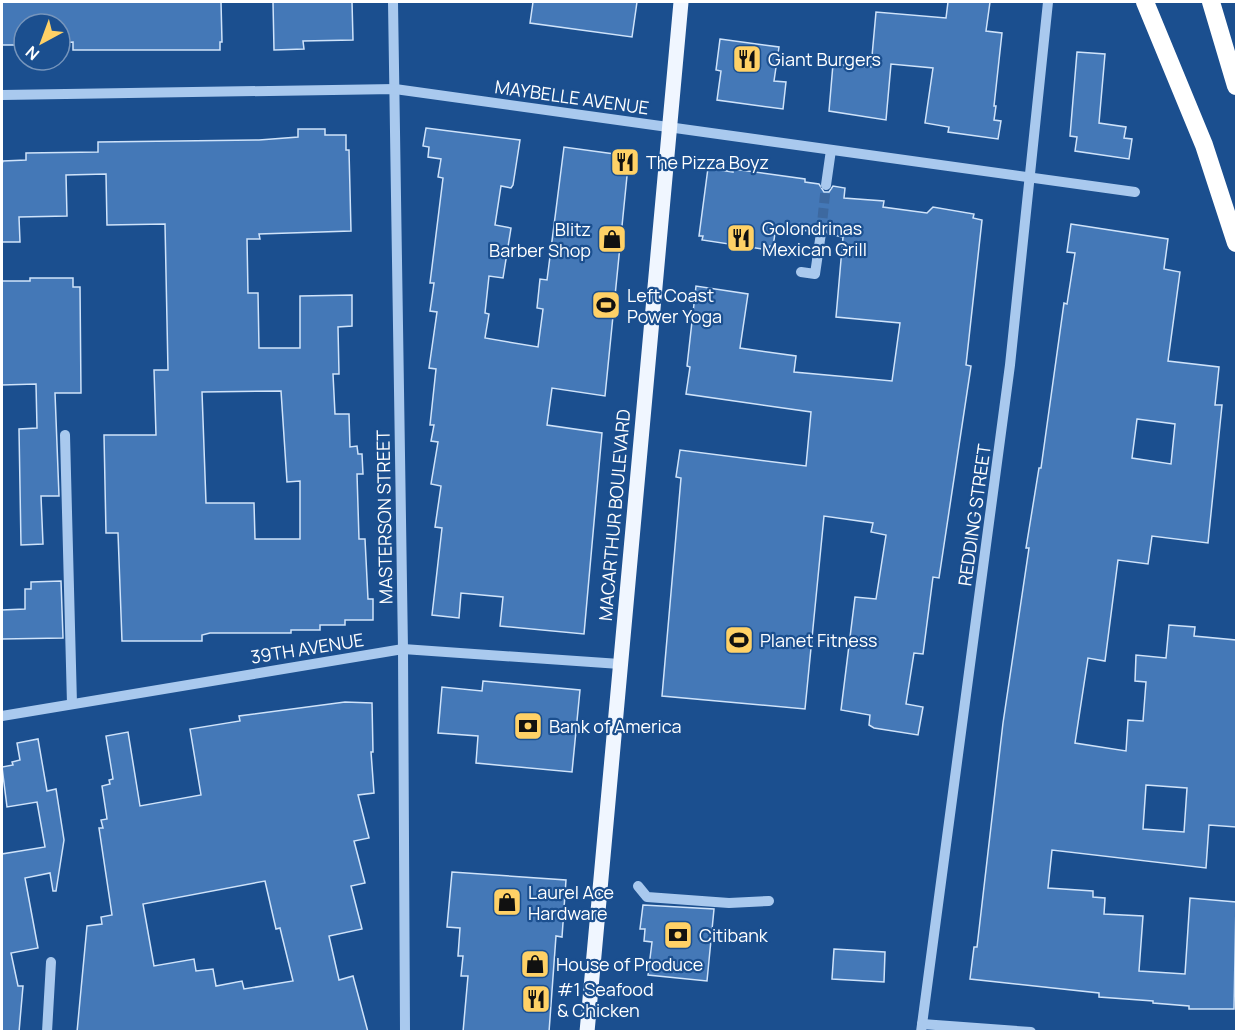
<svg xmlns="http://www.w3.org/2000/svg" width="1238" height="1033" font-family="Manrope,sans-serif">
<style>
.building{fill:#4478b7;stroke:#cfe3fa;stroke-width:1.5;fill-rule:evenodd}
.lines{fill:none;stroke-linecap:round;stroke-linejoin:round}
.minor-tunnel{stroke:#3d69a0;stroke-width:10;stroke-dasharray:10 5;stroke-linecap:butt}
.minor{stroke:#a9c9ee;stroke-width:10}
.major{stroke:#f0f6ff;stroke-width:15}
.highway{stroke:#fff;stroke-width:18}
.labels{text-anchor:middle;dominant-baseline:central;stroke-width:4.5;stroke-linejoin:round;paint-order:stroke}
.poi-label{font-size:18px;fill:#fff;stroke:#1b4f8f;text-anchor:start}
.street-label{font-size:18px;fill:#fff;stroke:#1b4f8f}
</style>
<rect width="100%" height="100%" fill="#1b4f8f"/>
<g class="building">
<polygon points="2,2 221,2 222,42 220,42 220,50 73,50 73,42 60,43 60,24 24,24 24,45 2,45"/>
<polygon points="273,2 352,2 353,40 303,41 304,49 274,50"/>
<polygon points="533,2 637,2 632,37 530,23"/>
<polygon points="948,2 990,2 986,31 1002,33 994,106 996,106 994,120 1001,121 998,139 948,132 949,127 925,123 933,68 891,64 886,120 829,111 833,64 871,67 876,12 946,18"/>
<polygon points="720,39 779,47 774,81 786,82 783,109 717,100 721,71 716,70"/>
<polygon points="1077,52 1105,54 1099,123 1126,127 1124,138 1132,139 1129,159 1075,151 1077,137 1070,136"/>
<polygon points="426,128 520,140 513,185 511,188 501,186 495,225 511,228 503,278 489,276 485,313 489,314 485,338 538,347 543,309 537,308 540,279 547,280 564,147 629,156 605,396 552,388 547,425 602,433 584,634 500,626 503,597 461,593 459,618 432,615 442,528 435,527 441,486 431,484 438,442 431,441 434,425 430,425 436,369 429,368 437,312 430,311 434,283 430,283 443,178 438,177 441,159 428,157 429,147 423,146"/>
<path d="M298,129H325V135H346V150H349L351,231L259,234L260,239H247L248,293H258L259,348H300V296L352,295V326L338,327L339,374H333L335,414H349L350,447L357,446L358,454H362L363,474H357L359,539H365L368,599H373V620H345V625H320V630H291V633H210L202,635V641H122L118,533H106L104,435H156L154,370H168L165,224L107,225L106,174L66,175L67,216L19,217L20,242H2V164L3,161L26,160V153L98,152V142L259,140L298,137ZM281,391L287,482L300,481V539H255L254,503H206L202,392Z"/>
<polygon points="708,168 733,172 733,169 805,179 805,182 819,184 824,192 829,192 833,186 845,188 844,198 884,201 883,207 927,213 933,207 974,214 973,218 982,220 966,365 971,366 939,578 933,577 923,654 914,653 906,704 923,707 918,735 874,728 869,725 870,715 841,710 855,597 876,599 886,535 871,532 873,523 824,516 805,709 662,696 681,478 676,477 680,450 806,466 811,412 686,394 690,367 687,366 696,286 748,294 740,348 796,356 794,372 892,381 900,323 836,317 843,237 828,234 823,226 818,226 814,232 776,226 773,247 770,246 769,250 702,240 703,236 699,236"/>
<path d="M1071,224L1168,239L1164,269L1180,272L1168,361L1219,367L1215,405H1222L1208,543L1152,536L1148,564L1118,560L1105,661L1088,658L1075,743L1126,751L1128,720L1143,721L1146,682L1135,681L1136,655L1166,658L1169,625L1195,627L1194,636L1236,640V827L1209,825L1206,868L1052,850L1048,888L1093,891V897L1105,898L1104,914L1143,916L1139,971L1185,974L1190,898L1236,902L1234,1009H1189V1006L1153,1003V1001L1099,997V993L970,979L974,947H977L1003,723L1029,548H1026L1039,468H1041L1064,303L1067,304L1075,253L1067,252ZM1137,419L1175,424L1171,464L1132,458ZM1146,785L1187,788L1184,832L1143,829Z"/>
<polygon points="30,278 73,278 73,287 80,287 81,393 55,393 59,496 41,496 43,544 21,545 19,429 37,428 36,384 2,385 2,281 30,281"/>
<polygon points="61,581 63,638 2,639 2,610 25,609 25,589 31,589 31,582"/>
<polygon points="483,681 580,690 572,772 476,763 478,736 438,733 442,687 482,691"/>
<path d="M345,702L372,703L373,752H371L374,793L358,795L369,838L354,841L365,883L351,886L362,929L329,936L339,980L353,976L368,1032H77L87,926L102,924L101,917L112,915L99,828H103L101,820L107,819L102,786L110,784L109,780L113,779L106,736L128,732L140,806L201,795L190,729L240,721L239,716ZM265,881L276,929L280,928L293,981L244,989L242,981L216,986L213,969L196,971L194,959L154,966L143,904Z"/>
<polygon points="38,739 47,791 56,789 64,840 56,891 53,891 50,873 25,878 38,948 11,953 18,986 23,986 19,1032 2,1032 2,854 45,847 37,802 7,807 2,767 13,765 12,762 20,760 17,743"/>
<polygon points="452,872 566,880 562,937 556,936 549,1032 463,1032 468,976 461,976 463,956 458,956 460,928 447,927"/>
<polygon points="643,905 714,909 707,981 648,975 652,942 644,941 645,929 640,929"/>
<polygon points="834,949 885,952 884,982 832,979"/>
</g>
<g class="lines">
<polyline class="minor-tunnel" points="821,233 826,185"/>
<g class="minor">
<polyline points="393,2 403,649 405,1032"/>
<polyline points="2,95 395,89 1135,192"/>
<polyline points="826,185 831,150"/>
<polyline points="801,272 815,274 821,233"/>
<polyline points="65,435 72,704"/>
<polyline points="2,716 403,649 620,664"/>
<polyline points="638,886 647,897 729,903 769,901"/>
<polyline points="922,1024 1031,1032"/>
<polyline points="47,1032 51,962"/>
<polyline points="921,1032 1010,365 1048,2"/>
</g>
<polyline class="major" points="587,1032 681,2"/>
<g class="highway">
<polyline points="1145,2 1204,145 1236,243"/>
<polyline points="1211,2 1236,86"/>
</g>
</g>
<defs>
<g id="restaurant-square" transform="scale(1.5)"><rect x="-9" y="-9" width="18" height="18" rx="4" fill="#ffd166" stroke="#1b4f8f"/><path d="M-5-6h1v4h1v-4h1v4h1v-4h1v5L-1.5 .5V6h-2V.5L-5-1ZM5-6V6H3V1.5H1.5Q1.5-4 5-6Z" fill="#111"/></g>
<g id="shop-square" transform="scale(1.5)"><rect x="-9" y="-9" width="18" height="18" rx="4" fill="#ffd166" stroke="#1b4f8f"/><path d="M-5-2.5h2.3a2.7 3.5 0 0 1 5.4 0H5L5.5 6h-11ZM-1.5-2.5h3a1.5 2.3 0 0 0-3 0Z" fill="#111"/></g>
<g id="stadium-square" transform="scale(1.5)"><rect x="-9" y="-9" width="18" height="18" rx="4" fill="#ffd166" stroke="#1b4f8f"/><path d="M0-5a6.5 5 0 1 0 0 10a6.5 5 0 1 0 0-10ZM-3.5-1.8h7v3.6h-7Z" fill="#111"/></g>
<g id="bank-square" transform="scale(1.5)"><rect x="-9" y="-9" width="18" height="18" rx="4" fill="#ffd166" stroke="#1b4f8f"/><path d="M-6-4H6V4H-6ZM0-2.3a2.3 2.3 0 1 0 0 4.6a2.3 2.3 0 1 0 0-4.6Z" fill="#111"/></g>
</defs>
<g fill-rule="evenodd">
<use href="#restaurant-square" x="747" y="59"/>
<use href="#restaurant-square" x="625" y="162"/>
<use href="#restaurant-square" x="741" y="238"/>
<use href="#shop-square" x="612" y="239"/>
<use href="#stadium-square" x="606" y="305"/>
<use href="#stadium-square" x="739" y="640"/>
<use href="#bank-square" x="528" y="726"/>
<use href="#shop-square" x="507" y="902"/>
<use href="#bank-square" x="678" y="935"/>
<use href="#shop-square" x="535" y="964"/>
<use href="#restaurant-square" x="536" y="999"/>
</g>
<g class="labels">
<g class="poi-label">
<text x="768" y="59">Giant Burgers</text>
<text x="646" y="162">The Pizza Boyz</text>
<text x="762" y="228">Golondrinas<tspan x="762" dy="21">Mexican Grill</tspan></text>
<text x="591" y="229" text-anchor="end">Blitz<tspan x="591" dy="21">Barber Shop</tspan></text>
<text x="627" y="295">Left Coast<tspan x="627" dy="21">Power Yoga</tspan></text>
<text x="760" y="640">Planet Fitness</text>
<text x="549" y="726">Bank of America</text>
<text x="528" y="892">Laurel Ace<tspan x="528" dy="21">Hardware</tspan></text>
<text x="699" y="935">Citibank</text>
<text x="556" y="964">House of Produce</text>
<text x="557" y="989">#1 Seafood<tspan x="557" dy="21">&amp; Chicken</tspan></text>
</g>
<g class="street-label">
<text transform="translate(572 97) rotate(8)">MAYBELLE AVENUE</text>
<text transform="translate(614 515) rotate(-85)">MACARTHUR BOULEVARD</text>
<text transform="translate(974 515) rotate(-82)">REDDING STREET</text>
<text transform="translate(384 517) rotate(-91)">MASTERSON STREET</text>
<text transform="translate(307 648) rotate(-9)">39TH AVENUE</text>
</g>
</g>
<rect width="1238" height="1033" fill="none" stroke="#ffffff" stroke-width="6"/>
<g transform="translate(42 42) rotate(221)"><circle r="28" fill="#1b4f8f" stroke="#7695bc" stroke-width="1.5"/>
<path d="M0-4.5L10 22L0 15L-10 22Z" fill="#ffd166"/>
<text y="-9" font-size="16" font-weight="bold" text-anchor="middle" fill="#ffffff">N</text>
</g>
</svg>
